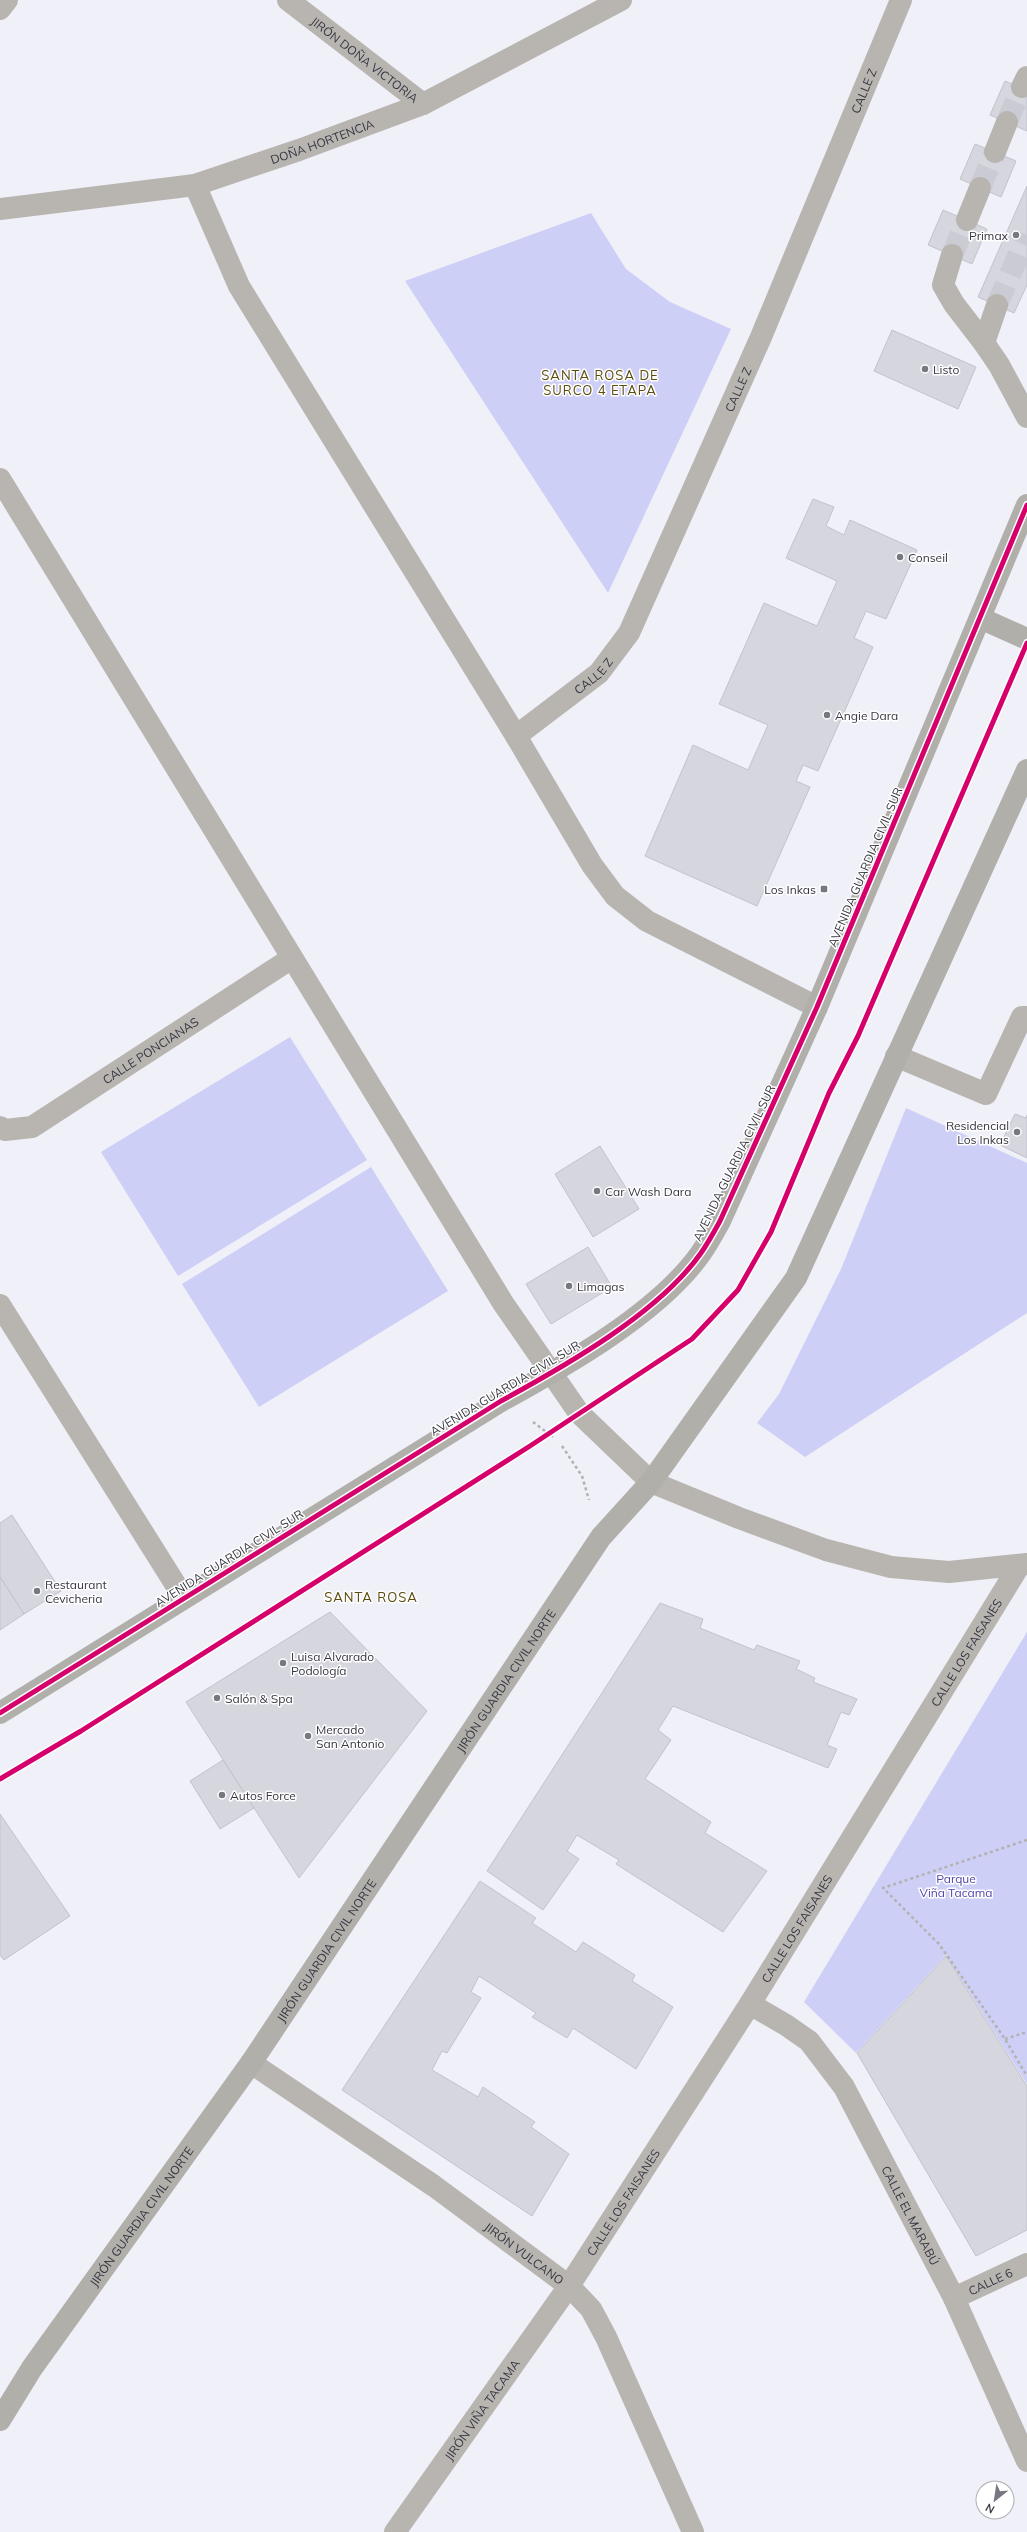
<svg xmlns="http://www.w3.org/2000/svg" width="1027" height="2532" font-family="Mulish,sans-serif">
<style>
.green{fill:#cecff7}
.building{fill:#d6d6df;stroke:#c1c2cb}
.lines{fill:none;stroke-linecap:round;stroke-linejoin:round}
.minor-tunnel{stroke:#cbcbd4;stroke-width:22;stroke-dasharray:22 11;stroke-linecap:butt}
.path{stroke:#b4b2b0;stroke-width:2.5;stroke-dasharray:3 3;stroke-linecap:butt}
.minor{stroke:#b8b5b1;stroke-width:22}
.major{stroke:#b0afaa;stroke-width:22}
.cycleway-casing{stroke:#fff;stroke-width:8}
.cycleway{stroke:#d6006c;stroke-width:5}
.poi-dot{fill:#777781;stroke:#fff;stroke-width:1.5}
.labels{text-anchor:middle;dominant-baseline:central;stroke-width:3;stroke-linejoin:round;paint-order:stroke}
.street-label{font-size:12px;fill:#363641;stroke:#fff}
.poi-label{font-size:12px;fill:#363641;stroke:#fff;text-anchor:start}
.park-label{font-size:12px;fill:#4f45a7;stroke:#fff}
.neighbourhood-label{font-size:13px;letter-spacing:1px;fill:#5b4c0d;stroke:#fff}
</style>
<rect width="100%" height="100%" fill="#f0f0f9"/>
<g class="green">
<polygon points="591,213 626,269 670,302 731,329 608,593 405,281"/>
<polygon points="290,1037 367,1160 178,1276 101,1152"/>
<polygon points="906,1108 1027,1163 1027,1313 805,1457 757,1423 779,1394 841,1269"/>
<polygon points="371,1167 448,1291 259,1407 182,1284"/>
<polygon points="1027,1632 1027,2084 946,1955 856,2053 804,2002"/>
</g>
<g class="building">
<polygon points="1005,81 1027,90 1027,131 990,115"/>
<polygon points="975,144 1016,161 1001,197 960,179"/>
<polygon points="1027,186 1027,285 1014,313 978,297"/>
<polygon points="943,210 987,229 972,264 928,245"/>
<polygon points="892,330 976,367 958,409 874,371"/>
<polygon points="813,499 834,507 826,526 844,535 850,520 917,550 886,619 866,611 854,638 873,647 818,771 803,765 796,781 810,787 757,906 645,856 693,745 748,770 768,725 719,704 764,603 817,626 837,581 786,558"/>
<polygon points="1015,1114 1026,1118 1027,1115 1027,1158 1000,1145"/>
<polygon points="600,1146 639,1209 593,1237 555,1174"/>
<polygon points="588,1247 612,1287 551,1324 526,1284"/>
<polygon points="12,1515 61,1591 24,1614 0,1577 0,1523"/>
<polygon points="0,1577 24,1614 0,1630"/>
<polygon points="660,1603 703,1619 700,1628 754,1650 757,1645 800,1661 796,1669 815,1678 813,1682 857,1699 849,1715 841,1712 827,1745 837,1749 828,1768 673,1706 658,1730 671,1740 645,1779 711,1822 705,1833 767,1871 723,1932 616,1864 619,1860 577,1835 567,1851 579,1859 543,1910 487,1871"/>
<polygon points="330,1612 427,1711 299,1878 186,1702"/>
<polygon points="223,1760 254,1808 220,1829 190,1781"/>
<polygon points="0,1814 70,1916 4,1960 0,1955"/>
<polygon points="480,1881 536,1918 532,1923 576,1952 583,1942 635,1975 632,1981 673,2007 636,2069 573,2028 567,2038 532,2017 536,2013 479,1976 471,1992 481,1998 447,2053 442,2051 432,2070 478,2097 483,2087 535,2122 531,2127 569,2154 532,2216 342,2090"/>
<polygon points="946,1956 1027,2086 1027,2230 976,2256 857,2053"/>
</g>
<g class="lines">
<g class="minor-tunnel">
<polyline points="1007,122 1022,87"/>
<polyline points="980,188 995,152"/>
<polyline points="952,255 967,220"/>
<polyline points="997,305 1027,235"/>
</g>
<g class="path">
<polyline points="533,1422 553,1437"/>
<polyline points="562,1446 582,1476 589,1500"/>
<polyline points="1027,1840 883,1888 939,1944 1005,2039 1027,2076"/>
<polyline points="1005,2039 1027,2032"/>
</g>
<g class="minor">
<path id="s1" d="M288,0L423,104"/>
<polyline points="0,9 7,0"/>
<polyline points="1022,87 1027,77"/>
<polyline points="995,152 1007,122"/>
<polyline points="195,185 239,286 516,736 592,865 615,896 647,921 817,1007"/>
<path id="s2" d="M0,209L195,185L299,150L423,104L621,0"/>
<polyline points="967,220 980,188"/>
<polyline points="952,255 943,285 954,304 984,343"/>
<polyline points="997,305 984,343 999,365 1027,417"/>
<polyline points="0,479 503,1303 579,1413 651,1482 739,1518 826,1550 891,1567 949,1572 1027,1564"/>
<path id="s3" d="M516,736L599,673L629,633L761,337L901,0"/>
<polyline points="896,1056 986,1094 1022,1017 1027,1017"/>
<path id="s4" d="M0,1127L5,1130L32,1127L292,958"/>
<polyline points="0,1305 184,1598"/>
<path id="s5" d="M750,2004L786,2025L809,2041L844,2087L954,2298L1027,2461"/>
<path id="s6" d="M251,2063L434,2186L569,2286L591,2309L606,2337L693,2532"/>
<path id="s7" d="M954,2298L1027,2264"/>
<path id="s8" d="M395,2532L569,2286L750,2004L1019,1566"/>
</g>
<g class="major">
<polyline points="980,618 1027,639"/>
<path d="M0,1713L501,1401C565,1366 659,1313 701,1253C708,1243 714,1232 720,1221L817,1007L1027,505"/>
<path id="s9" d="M0,2420L32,2368L251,2063L601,1537L651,1482L796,1278L1027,770"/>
</g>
<g class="cycleway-casing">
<g id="cycleway">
<path d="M0,1713L501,1401C565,1366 659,1313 701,1253C708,1243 714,1232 720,1221L817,1007L1027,505"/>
<polyline points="0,1779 81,1731 530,1446 692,1339 738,1290 771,1232 829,1093 858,1036 1027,643"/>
</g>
</g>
<use href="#cycleway" class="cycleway"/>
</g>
<g class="poi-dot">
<circle cx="1016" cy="235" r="4"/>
<circle cx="925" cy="369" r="4"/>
<circle cx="900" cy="557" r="4"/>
<circle cx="827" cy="715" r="4"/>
<rect x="820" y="885" width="8" height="8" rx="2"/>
<circle cx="1017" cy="1132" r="4"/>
<circle cx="597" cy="1191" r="4"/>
<circle cx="569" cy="1286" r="4"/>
<circle cx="37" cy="1591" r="4"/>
<circle cx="283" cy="1663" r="4"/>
<circle cx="217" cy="1698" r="4"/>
<circle cx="308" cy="1736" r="4"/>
<circle cx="222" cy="1795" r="4"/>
</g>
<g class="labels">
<g class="street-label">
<text stroke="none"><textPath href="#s1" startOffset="97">JIRÓN DOÑA VICTORIA</textPath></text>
<text stroke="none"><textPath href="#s3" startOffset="745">CALLE Z</textPath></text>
<text stroke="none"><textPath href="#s2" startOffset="331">DOÑA HORTENCIA</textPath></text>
<text stroke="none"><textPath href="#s3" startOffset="421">CALLE Z</textPath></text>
<text stroke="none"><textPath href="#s3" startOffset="98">CALLE Z</textPath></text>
<text transform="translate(865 867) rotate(-67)">AVENIDA GUARDIA CIVIL SUR</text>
<text stroke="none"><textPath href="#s4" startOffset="174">CALLE PONCIANAS</textPath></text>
<text transform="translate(734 1163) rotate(-64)">AVENIDA GUARDIA CIVIL SUR</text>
<text transform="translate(505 1388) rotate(-31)">AVENIDA GUARDIA CIVIL SUR</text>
<text transform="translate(229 1558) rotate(-32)">AVENIDA GUARDIA CIVIL SUR</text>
<text stroke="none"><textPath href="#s8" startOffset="1049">CALLE LOS FAISANES</textPath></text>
<text stroke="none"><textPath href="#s9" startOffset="896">JIRÓN GUARDIA CIVIL NORTE</textPath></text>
<text stroke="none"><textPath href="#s8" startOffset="725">CALLE LOS FAISANES</textPath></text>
<text stroke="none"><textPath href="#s9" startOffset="572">JIRÓN GUARDIA CIVIL NORTE</textPath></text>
<text stroke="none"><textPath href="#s8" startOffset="401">CALLE LOS FAISANES</textPath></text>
<text stroke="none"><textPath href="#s5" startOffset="272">CALLE EL MARABÚ</textPath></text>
<text stroke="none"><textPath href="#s9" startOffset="248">JIRÓN GUARDIA CIVIL NORTE</textPath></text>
<text stroke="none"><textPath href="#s6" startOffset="333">JIRÓN VULCANO</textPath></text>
<text stroke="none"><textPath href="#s7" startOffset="40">CALLE 6</textPath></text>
<text stroke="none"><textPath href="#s8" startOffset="150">JIRÓN VIÑA TACAMA</textPath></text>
</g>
<g class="poi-label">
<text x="1008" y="235" text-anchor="end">Primax</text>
<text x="933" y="369">Listo</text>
<text x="908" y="557">Conseil</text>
<text x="835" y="715">Angie Dara</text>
<text x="816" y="889" text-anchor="end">Los Inkas</text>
<text x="1009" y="1125" text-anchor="end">Residencial<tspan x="1009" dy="14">Los Inkas</tspan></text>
<text x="605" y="1191">Car Wash Dara</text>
<text x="577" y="1286">Limagas</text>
<text x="45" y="1584">Restaurant<tspan x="45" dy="14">Cevicheria</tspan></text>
<text x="291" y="1656">Luisa Alvarado<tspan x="291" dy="14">Podología</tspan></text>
<text x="225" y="1698">Salón &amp; Spa</text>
<text x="316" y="1729">Mercado<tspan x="316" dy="14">San Antonio</tspan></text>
<text x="230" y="1795">Autos Force</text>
</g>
<g class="park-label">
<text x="956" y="1878">Parque<tspan x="956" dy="14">Viña Tacama</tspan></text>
</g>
<g class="neighbourhood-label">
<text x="600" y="375">SANTA ROSA DE<tspan x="600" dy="15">SURCO 4 ETAPA</tspan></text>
<text x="371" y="1597">SANTA ROSA</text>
</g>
</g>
<g transform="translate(995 2500) rotate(210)"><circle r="19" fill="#ffffff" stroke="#afafb3"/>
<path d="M0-3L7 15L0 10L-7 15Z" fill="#777781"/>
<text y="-6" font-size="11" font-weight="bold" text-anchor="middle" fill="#363641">N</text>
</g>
</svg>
